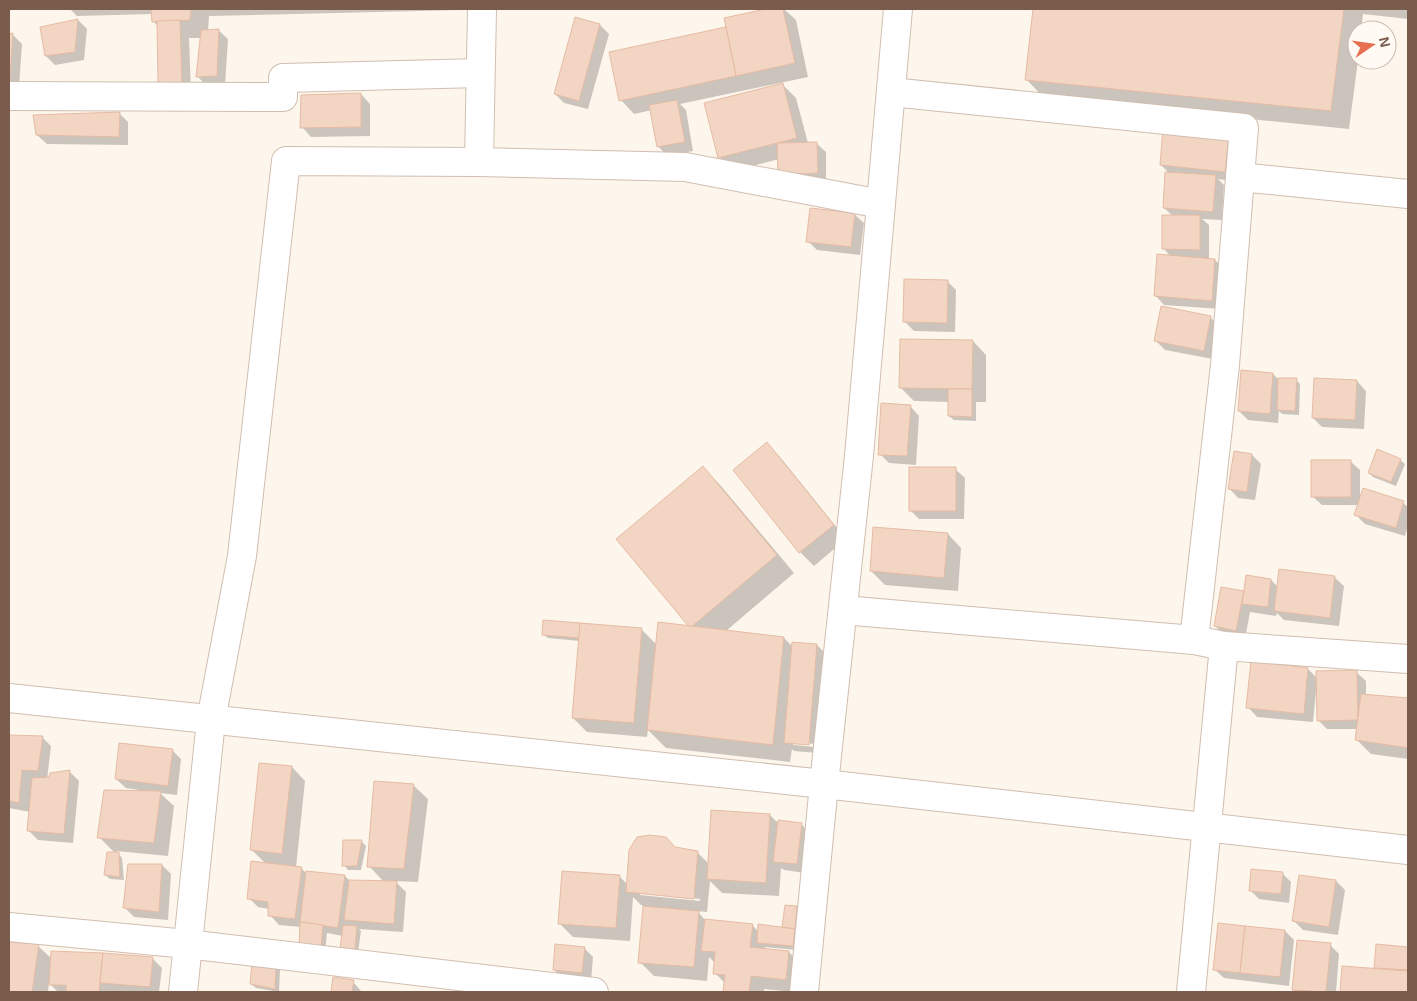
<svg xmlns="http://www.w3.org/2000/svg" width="1417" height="1001" font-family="Helvetica,sans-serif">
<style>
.shadow{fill:#0003;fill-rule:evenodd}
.building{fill:#f3d5c3;stroke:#e6bba3}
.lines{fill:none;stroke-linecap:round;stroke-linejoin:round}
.minor-casing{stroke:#d1beb0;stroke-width:30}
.minor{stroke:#fff;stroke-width:28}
</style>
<rect width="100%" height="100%" fill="#fdf6ec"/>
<g class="shadow">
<polygon points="70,9 462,9 461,10 209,16 208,31 218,30 228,39 225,85 207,86 198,77 201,38 189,38 191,93 168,90 159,81 158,26 153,21 153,14 77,16"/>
<polygon points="772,9 784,9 796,20 808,77 680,104 686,110 693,151 667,156 658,146 652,110 634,114 621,100 727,27 725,19"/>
<polygon points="1034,9 1408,9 1408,19 1363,14 1361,30 1357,30 1358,60 1349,129 1044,98 1026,79"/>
<polygon points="78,20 87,29 84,60 55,65 46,56 41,28"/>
<polygon points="600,25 609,34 588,109 564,103 555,94"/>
<polygon points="9,35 13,35 22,44 19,87 9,88"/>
<polygon points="783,85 796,98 808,143 816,143 826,152 826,182 789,183 779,159 733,171 719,157"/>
<polygon points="361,94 370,104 370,136 311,137 302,127"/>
<polygon points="119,113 128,122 128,145 47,144 37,135"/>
<polygon points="1228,136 1238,146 1234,181 1218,179 1224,185 1222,220 1202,219 1209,225 1209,260 1215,260 1224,269 1221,309 1164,305 1155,295 1171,257 1164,249 1173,216 1164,208 1169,173 1161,165"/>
<polygon points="854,214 864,223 860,255 817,250 808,241"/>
<polygon points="947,281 956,290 955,332 914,331 905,322"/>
<polygon points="1210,317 1219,326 1213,359 1165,350 1156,341"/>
<polygon points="973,341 986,355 986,402 976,402 976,421 954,420 949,416 950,402 914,401 900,387"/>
<polygon points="1273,374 1278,379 1296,380 1300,384 1299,415 1282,414 1279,411 1278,423 1248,420 1239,411"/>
<polygon points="1357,381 1366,391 1364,429 1322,427 1313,418"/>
<polygon points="910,406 919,416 916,465 889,463 880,454"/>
<polygon points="767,444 780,457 846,539 814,566 800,552 734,470"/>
<polygon points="1252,455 1261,464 1255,500 1238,498 1229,488"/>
<polygon points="1400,460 1405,464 1396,486 1373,477 1369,473"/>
<polygon points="1350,461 1360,470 1360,500 1403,503 1408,507 1408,525 1405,536 1365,524 1356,515 1359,505 1322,505 1312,496"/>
<path d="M703,468L721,486L794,573L726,631L784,638L793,647L817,645L826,654L817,753L794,751L792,749L790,762L666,748L648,730L647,737L587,732L573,718L580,641L548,638L543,634L641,629L657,645L691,627ZM793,742L815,744V747L793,745Z"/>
<polygon points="955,469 965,478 964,519 919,519 910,510"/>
<polygon points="948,534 961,548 958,591 885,585 871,571"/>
<polygon points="1334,577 1344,586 1339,626 1284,620 1277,613 1276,616 1250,612 1245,639 1224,635 1215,626 1222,588 1245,593 1271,580 1278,587"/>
<polygon points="1308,669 1317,678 1356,672 1366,681 1366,696 1408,700 1408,759 1371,754 1357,740 1358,729 1327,729 1318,720 1318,691 1316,691 1313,722 1257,717 1248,707"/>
<polygon points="9,737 42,737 51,746 47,780 70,772 79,781 73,843 38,840 28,830 30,812 9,808"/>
<polygon points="172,750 181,759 177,795 160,793 174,806 168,856 116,851 122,858 124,880 110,879 105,875 115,853 99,837 139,790 126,788 116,779"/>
<polygon points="292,767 305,781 296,868 301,868 307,874 345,876 350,881 384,882 369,866 414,786 428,799 418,882 395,881 406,892 403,932 359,929 361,931 358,952 346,952 343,936 327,933 325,954 301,927 279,925 270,915 269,909 258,907 249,898 266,864 252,850"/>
<path d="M770,815L779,824H801L810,833L806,873L784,870L781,868L779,896L722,893L710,881L707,912L697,911L706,921L752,925L759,932L784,929L786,906L797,907L801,912L797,950L765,947V949L789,952L802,966L793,992L764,989V992H725L726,984L715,973L716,964L709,957L707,981L654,976L640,962L644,906L641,905L633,897L630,941L573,937L559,923L619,876L628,885L675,849L697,852L709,864ZM640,892L700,899V901L640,895Z"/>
<polygon points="361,841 366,846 361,870 348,870 344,865"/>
<polygon points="162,865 171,874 168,920 134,917 125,908"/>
<polygon points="1282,873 1291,882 1289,903 1259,899 1250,890"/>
<polygon points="1336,881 1345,890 1338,935 1303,930 1294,921"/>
<polygon points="1285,931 1294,940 1289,986 1224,978 1214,969"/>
<polygon points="9,944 38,946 52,959 52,952 153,959 162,968 159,992 58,992 49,983 48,992 9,992"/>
<polygon points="1330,945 1339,954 1336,992 1296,992 1293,989"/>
<polygon points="1377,946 1408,948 1408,992 1341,992 1343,967 1375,969"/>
<polygon points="584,948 593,957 591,982 563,979 554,970"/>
<polygon points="275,966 280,970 279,992 256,988 251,984"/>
<polygon points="334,979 353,982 362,992 333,992"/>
</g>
<g class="building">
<polygon points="151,9 191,9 190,20 152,22"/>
<polygon points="766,9 783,9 795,63 736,76 724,18"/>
<polygon points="1033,9 1344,9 1331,111 1025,80"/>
<polygon points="575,17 600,24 579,101 554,94"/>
<polygon points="78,19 75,52 45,56 40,27"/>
<polygon points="180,20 182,85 158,82 157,21"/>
<polygon points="726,27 736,76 619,101 609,52"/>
<polygon points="219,29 217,76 196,77 201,30"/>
<polygon points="13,33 10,79 9,79 9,34"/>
<polygon points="783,83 797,138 718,158 704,103"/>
<polygon points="361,93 361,127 300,128 301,95"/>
<polygon points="677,100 685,142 657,147 649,105"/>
<polygon points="120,112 119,137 36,135 33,115"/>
<polygon points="1163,128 1229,135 1225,172 1160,165"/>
<polygon points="817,142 818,173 778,175 777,143"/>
<polygon points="1165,172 1216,175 1213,212 1163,208"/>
<polygon points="810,208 855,213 851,247 806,242"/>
<polygon points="1162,215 1200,215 1200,250 1162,249"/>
<polygon points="1157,254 1215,259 1212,301 1154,296"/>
<polygon points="904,279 948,280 947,323 903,322"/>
<polygon points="1161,306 1211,316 1204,351 1154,341"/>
<polygon points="900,339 973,340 972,389 899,388"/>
<polygon points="1241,370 1273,373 1270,414 1238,411"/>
<polygon points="1278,378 1297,378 1295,411 1277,410"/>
<polygon points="1314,378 1357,380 1355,420 1312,418"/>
<polygon points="948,389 972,389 972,417 948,416"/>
<polygon points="881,403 911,405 907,456 878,455"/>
<polygon points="767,442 834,525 799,553 733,470"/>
<polygon points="1377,449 1401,459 1391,482 1368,473"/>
<polygon points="1234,451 1252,454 1247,492 1228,489"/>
<rect x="1311" y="460" width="40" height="37"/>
<polygon points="703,466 777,555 690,628 616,539"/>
<rect x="909" y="467" width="47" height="44"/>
<polygon points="1363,488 1404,501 1396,528 1354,515"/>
<polygon points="873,527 948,533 944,578 870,571"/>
<polygon points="1279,569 1335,576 1330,618 1274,611"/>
<polygon points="1246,575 1271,579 1268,607 1242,604"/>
<polygon points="1221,587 1244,591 1236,631 1214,626"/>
<polygon points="543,620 580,623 579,638 542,635"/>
<polygon points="658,622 784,637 773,745 647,730"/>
<polygon points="580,623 642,628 634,723 572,718"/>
<polygon points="792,642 817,644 809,745 784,743"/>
<polygon points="1251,661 1308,668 1304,714 1246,708"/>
<polygon points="1357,670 1358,720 1317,721 1316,671"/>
<polygon points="1361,694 1408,698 1408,748 1355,740"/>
<polygon points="9,735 43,736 38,771 22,770 19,803 9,801"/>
<polygon points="119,743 173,749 168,786 115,779"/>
<polygon points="259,763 292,766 282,854 250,850"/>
<polygon points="70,770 64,834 27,831 32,778 49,777 50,773"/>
<polygon points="374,781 414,784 404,869 367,867"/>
<polygon points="104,790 161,791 154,843 97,838"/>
<polygon points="711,810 770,814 766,883 707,879"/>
<polygon points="778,820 802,823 797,864 773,862"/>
<polygon points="650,835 666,837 675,847 698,851 694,899 626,892 629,850 637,837"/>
<polygon points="343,840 362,840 357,866 342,866"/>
<polygon points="107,852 119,852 120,877 104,875"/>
<polygon points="251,861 302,867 295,919 268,916 268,902 247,899"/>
<polygon points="128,864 162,864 159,912 123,908"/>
<polygon points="1251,869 1283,872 1281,894 1249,891"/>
<polygon points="306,871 345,875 338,928 300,922"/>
<polygon points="562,871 620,875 616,928 558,924"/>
<polygon points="1299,875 1336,880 1329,927 1292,921"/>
<polygon points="349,880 397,881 394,924 344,920"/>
<polygon points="785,905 797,906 795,929 782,927"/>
<polygon points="643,906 699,911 694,967 638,963"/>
<polygon points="705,919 753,924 750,947 789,951 786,980 751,976 749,992 723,992 725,975 713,974 715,952 701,951"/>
<polygon points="300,922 323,925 321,950 299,946"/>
<polygon points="1218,923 1245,926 1240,973 1213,970"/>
<polygon points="758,924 795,929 793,946 757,943"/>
<polygon points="343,925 357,926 355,949 340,949"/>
<polygon points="1245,926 1285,930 1280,977 1240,973"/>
<polygon points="1297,940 1331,943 1326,992 1292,990"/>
<polygon points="9,942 39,944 32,992 9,992"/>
<polygon points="555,944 585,947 582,973 553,970"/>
<polygon points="1376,944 1408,947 1408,970 1374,968"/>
<polygon points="51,951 103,953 99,992 66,992 66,985 49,985"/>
<polygon points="103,953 153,957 150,987 100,983"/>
<polygon points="252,963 276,965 275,989 250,984"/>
<polygon points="1342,966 1408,971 1408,992 1340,992"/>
<polygon points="333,977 354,980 352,992 331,992"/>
</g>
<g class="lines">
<g class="minor-casing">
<g id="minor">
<polyline points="891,92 1244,128 1240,177"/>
<polyline points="9,96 283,97 283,78 480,73"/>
<polyline points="479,162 482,9"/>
<polyline points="843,610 1194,640 1224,646 1408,659"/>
<polyline points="1194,640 1225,365 1240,177 1408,194"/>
<polyline points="9,698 824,784 1408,850"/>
<polyline points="9,927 187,944 594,992"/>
<polyline points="183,992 211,720 242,556 286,161 479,162 685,167 881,204"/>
<polyline points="804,992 824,784 859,456 898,9"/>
<polyline points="1191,992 1224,646"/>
</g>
</g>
<use href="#minor" class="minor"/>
</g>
<rect width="1417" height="1001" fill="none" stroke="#7a5c4d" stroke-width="20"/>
<g transform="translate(1372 45) rotate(77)"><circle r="24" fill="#fffaf3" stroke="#cabbb1"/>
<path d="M0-4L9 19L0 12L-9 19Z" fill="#e76f51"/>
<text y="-8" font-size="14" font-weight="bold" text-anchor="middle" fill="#7a5c4d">N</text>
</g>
</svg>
